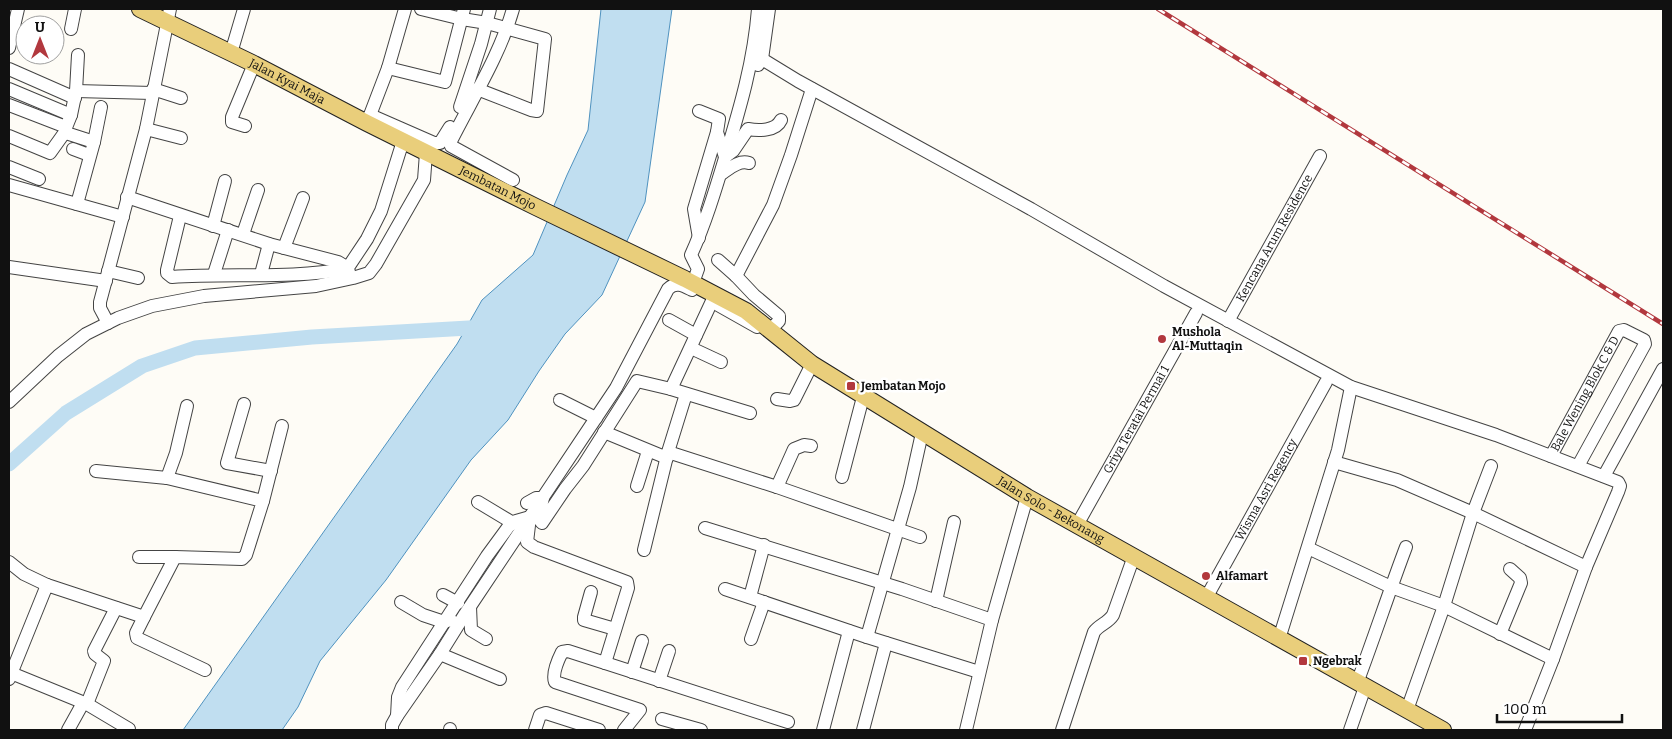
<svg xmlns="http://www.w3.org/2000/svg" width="1672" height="739" font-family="Bitter,serif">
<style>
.water{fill:#c0def0;stroke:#4f92bf}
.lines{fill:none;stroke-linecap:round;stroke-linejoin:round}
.river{stroke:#c0def0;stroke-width:15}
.minor-casing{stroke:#444;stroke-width:14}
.major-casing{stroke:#222;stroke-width:18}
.minor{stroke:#fff;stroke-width:12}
.major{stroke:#e9ce7b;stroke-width:16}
.rail-casing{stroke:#b2383e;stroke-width:4.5}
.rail{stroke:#fff;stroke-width:2.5;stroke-dasharray:8;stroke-linecap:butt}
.poi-dot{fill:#b2383e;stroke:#fff;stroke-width:2}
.labels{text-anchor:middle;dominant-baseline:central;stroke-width:5;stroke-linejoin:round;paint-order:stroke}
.street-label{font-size:12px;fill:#111;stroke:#fff}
.poi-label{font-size:12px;font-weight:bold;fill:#111;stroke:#fff;text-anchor:start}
</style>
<rect width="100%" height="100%" fill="#fefcf6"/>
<polygon class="water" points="601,9 672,9 645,202 602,295 565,334 539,371 508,420 471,460 386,580 320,661 298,707 282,730 183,730 457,344 482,300 533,255 567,175 588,130"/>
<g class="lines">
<polyline class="river" points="9,464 66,413 142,366 195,348 312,337 486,327"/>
<g class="minor-casing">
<g id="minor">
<polyline points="421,9 462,19 487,23 545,39 537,111 531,110 477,89"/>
<path d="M513,9C500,55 472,99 450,143L451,146L513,180"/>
<polyline points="71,29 75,9"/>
<polyline points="9,48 18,9"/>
<polyline points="231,53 244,9"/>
<polyline points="762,59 798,81 1031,209 1164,286 1351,387 1496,435 1618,482 1620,486 1618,492 1586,567 1553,659 1525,730"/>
<polyline points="758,65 762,59 769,9"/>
<polyline points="388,68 445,82 464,9"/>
<polyline points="9,69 75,98"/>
<polyline points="9,89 71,115"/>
<polyline points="153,89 181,98"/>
<polyline points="76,91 152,93"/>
<polyline points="9,105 66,127"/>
<polyline points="460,107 481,44 490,9"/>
<path d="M699,111L719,119L717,132L725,157L733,151L748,129C759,131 776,131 781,120"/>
<polyline points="370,115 434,143 440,143 450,127"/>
<polyline points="367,123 388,68 405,9"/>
<polyline points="245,126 232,122 232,117 254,64"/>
<polyline points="146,129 181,138"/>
<polyline points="9,136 50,153 65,132"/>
<polyline points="94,142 101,107"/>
<polyline points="73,149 89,155"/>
<polyline points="9,167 39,179"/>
<path d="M721,174C730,168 739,160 749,163"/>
<polyline points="9,185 123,217"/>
<polyline points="127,197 269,244 338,262 343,265 349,272"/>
<polyline points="77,204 94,142 66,133 65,130 71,115 76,91 78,55"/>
<path d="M180,216L167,270V273L172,277C230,273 289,279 347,269L367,239L381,211L403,141"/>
<polyline points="213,226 225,181"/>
<polyline points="243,234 258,190"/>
<polyline points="699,238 694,209 717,132"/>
<polyline points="284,248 303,198"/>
<polyline points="718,260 736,276 773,205 791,155 812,89"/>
<polyline points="9,267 106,281"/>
<polyline points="108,271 138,278"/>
<polyline points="214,274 228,230"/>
<polyline points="261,274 269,244"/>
<polyline points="736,276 754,295 779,316 779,321 770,330"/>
<path d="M693,283L698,269L691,255C705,224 715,191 725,158C740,108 754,61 758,9"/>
<polyline points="718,305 757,327"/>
<polyline points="669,320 696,335"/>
<path id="s1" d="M1228,321L1320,156"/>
<polyline points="108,323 100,308 100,302 146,129 170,9"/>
<polyline points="691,348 721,362"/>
<polyline points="671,389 712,301"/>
<polyline points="777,399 790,401 794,400 812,364"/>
<polyline points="560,400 596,418"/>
<polyline points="9,402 58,356 86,334 118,318 152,306 204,296 316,286 353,278 369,273 376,264 424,180 426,153"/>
<polyline points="244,404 227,463 271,471"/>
<polyline points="604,432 667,458"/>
<polyline points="668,452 777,487 920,537"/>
<path id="s2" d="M1551,456L1619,331L1624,330L1644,340L1645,344L1578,466"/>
<polyline points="1334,462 1397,480 1473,513 1586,567"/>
<polyline points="1604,476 1663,369"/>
<polyline points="842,477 863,397"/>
<polyline points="167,478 176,453 187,406"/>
<polyline points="637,486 648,451"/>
<polyline points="777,487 794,449 804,445 811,446"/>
<polyline points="263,501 282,426"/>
<polyline points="478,502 513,523"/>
<polyline points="527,503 536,498 543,498 538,518 542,523 565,489 583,466 637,381 671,389 750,413"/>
<path id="s3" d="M1077,525L1196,313"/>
<polyline points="705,528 902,589 992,620"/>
<polyline points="1308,548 1391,587 1444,606 1553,659"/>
<polyline points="644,550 668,452 686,394"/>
<polyline points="139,557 175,557"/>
<polyline points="9,562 24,574 47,585"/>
<polyline points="725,589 867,637 979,672"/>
<polyline points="591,592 584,617 584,620 615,629"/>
<polyline points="443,595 458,603"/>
<polyline points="750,597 764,545"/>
<path id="s4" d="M1206,598L1326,382"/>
<polyline points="936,601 954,522"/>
<polyline points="401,602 423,615 444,622 451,620"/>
<polyline points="470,607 471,630 486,639"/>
<polyline points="144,617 136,633 137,638 205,670"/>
<polyline points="1500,634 1521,583 1520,578 1510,569"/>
<polyline points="867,637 910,487 922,433"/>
<polyline points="751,639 764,602"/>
<polyline points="1279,639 1338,450 1351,387"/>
<polyline points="440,654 500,679"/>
<polyline points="632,672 642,641"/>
<polyline points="11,673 87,704 129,729"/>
<polyline points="9,679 47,585 144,617 175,557 242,559 246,555 263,501 167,478 96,471"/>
<polyline points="659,681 669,651"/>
<path d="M1357,683C1374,638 1389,592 1406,547"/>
<polyline points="87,704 104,661 95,654 94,651 116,608"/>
<polyline points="1407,710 1444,606 1473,513 1491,466"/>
<polyline points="397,716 398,697 402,687 487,556 509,526 516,521 530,517 527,542 534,547 627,582 628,588 605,663"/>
<polyline points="662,719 701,730"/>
<polyline points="68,730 83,703"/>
<path d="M392,730V725L397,716L440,654L465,614L616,388L668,289C676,281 684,286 692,290"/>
<polyline points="450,730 450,729"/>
<polyline points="535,730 540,715 546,713 599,730"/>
<path d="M624,730L640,710L555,682C552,674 558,660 562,652L568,651L788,722"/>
<polyline points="823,730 849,631"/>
<polyline points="863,730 886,643"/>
<polyline points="966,730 992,620 1027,497"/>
<path d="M1062,730L1094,632C1099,625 1108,623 1113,615L1134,556"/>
<polyline points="1350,730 1365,687"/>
</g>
</g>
<g class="major-casing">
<g id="major">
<path id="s5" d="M140,9L254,64L367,123L536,207L685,279L746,311L812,364L1027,497L1443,730"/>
</g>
</g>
<use href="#minor" class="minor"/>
<use href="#major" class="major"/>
<g class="rail-casing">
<polyline id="rail" points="1158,9 1663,324"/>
</g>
<use href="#rail" class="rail"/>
</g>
<g class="poi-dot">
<circle cx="1162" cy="339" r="5"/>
<rect x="846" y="381" width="10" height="10" rx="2.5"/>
<circle cx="1206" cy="576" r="5"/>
<rect x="1298" y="656" width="10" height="10" rx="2.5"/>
</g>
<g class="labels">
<g class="street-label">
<text stroke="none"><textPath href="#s5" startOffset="164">Jalan Kyai Maja</textPath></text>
<text stroke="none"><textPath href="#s5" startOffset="400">Jembatan Mojo</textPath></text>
<text stroke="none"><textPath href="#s1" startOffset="95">Kencana Arum Residence</textPath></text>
<text stroke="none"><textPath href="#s2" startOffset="71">Bale Wening Blok C &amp; D</textPath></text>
<text stroke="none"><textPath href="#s3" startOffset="121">Griya Teratai Permai 1</textPath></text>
<text stroke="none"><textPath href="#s4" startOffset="124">Wisma Asri Regency</textPath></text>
<text stroke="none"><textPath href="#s5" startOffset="1042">Jalan Solo - Bekonang</textPath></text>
</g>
<g class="poi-label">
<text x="1172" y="332">Mushola<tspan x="1172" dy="14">Al-Muttaqin</tspan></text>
<text x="861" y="386">Jembatan Mojo</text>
<text x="1216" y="576">Alfamart</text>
<text x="1313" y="661">Ngebrak</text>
</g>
</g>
<rect width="1672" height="739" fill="none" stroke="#111111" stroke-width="20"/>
<g transform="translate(40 40)"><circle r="24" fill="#ffffff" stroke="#a0a0a0"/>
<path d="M0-4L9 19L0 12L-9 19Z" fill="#b2383e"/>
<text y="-8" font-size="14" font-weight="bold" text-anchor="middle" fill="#111111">U</text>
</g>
<path d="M1497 714v8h125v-8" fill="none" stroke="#111111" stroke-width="2.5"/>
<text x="1504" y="714" font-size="15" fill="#111111" stroke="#ffffff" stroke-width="4" paint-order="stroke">100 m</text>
</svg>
